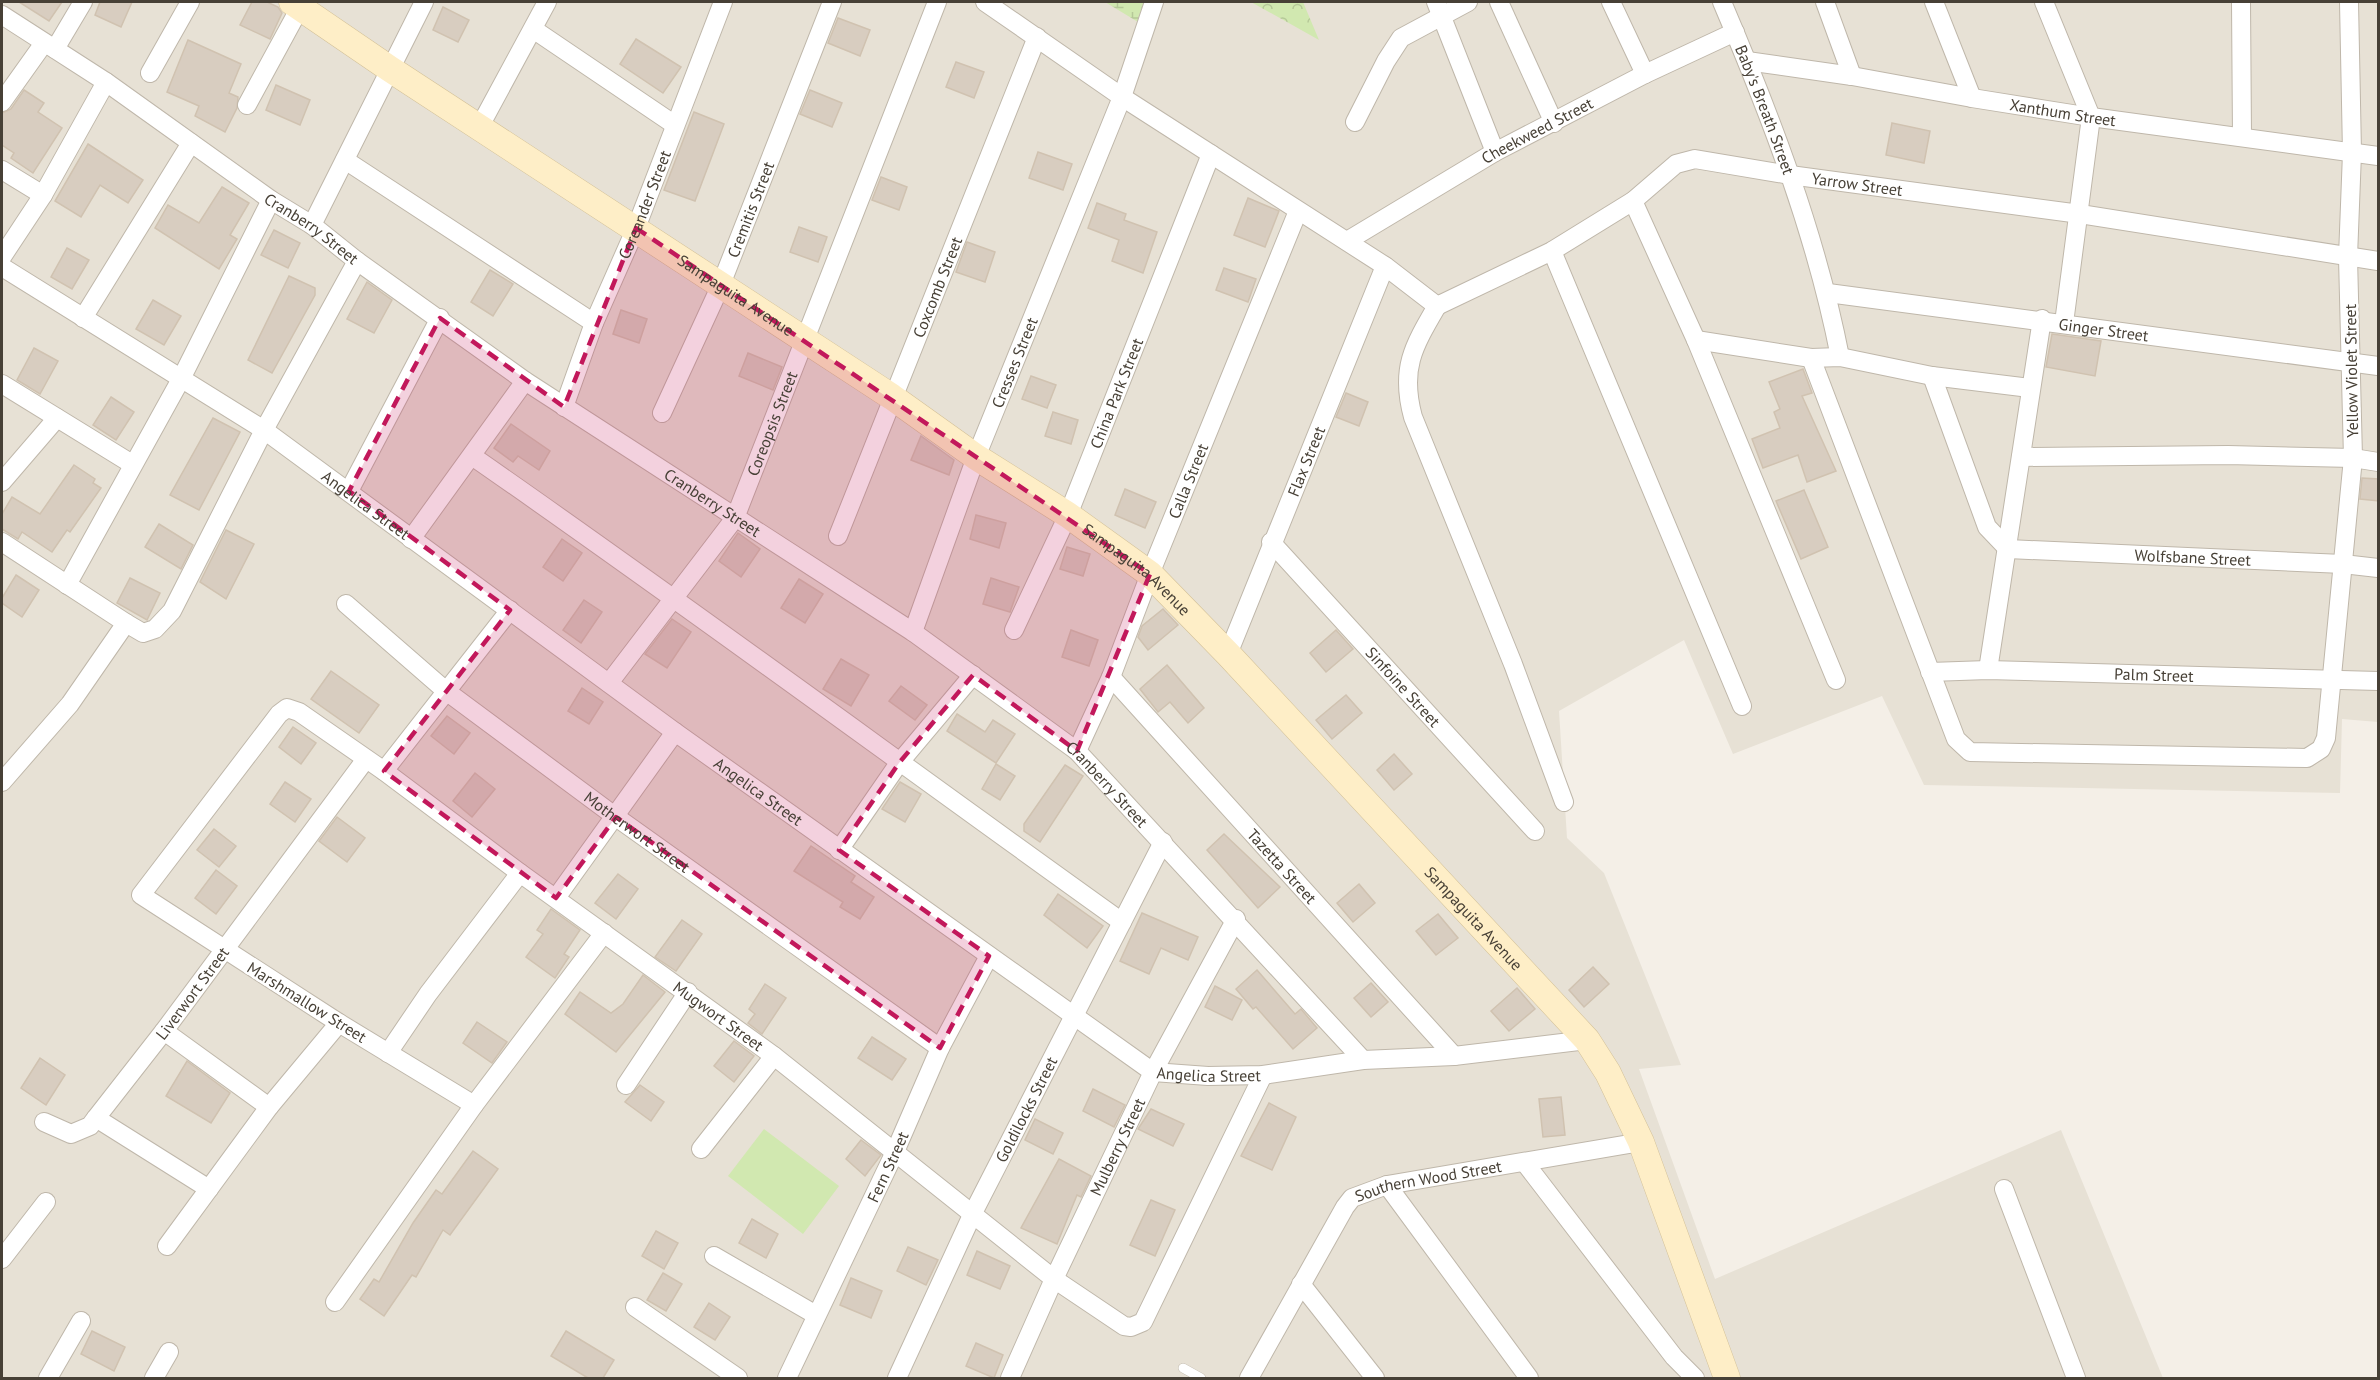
<svg xmlns="http://www.w3.org/2000/svg" width="2380" height="1380" font-family="'PT Sans',sans-serif">
<style>
.residential{fill:#e7e1d5}
.forest{fill:url(#forest-crowns)}
.wetland{fill:url(#wetland-marsh)}
.garden{fill:#d1e8b0}
.building{fill:#d8cdc0;stroke:#d0c2b0;stroke-width:1.5}
.lines{fill:none;stroke-linecap:round;stroke-linejoin:round}
.lane-casing{stroke:#bfb7aa;stroke-width:10}
.street-casing{stroke:#bfb7aa;stroke-width:20}
.secondary-casing{stroke:#d3c198;stroke-width:27}
.lane{stroke:#fff;stroke-width:9}
.street{stroke:#fff;stroke-width:18}
.secondary{stroke:#feeec7;stroke-width:26}
.marked{fill:#c2185b;fill-opacity:0.2;stroke:#c2185b;stroke-width:4.5;stroke-dasharray:12 8;stroke-linejoin:round}
.labels{text-anchor:middle;dominant-baseline:central;stroke-width:5;stroke-linejoin:round;paint-order:stroke}
.street-label{font-size:16px;fill:#474036;stroke:#fff}
</style>
<defs>
<pattern id="forest-crowns" width="20" height="18" patternUnits="userSpaceOnUse" patternTransform="scale(1.5)"><rect width="20" height="18" fill="#d1e8b0"/><path d="M2 6a3 3 0 1 1 6 0M12 15a3 3 0 1 1 6 0" fill="none" stroke="#b5c898"/></pattern>
<pattern id="wetland-marsh" width="20" height="14" patternUnits="userSpaceOnUse" patternTransform="scale(1.5)"><rect width="20" height="14" fill="#d1e8b0"/><path d="M1 5h8M5 5V1M11 12h8M15 12V8" fill="none" stroke="#b5c898"/></pattern>
</defs>
<rect width="100%" height="100%" fill="#f4efe7"/>
<polygon class="residential" points="2,2 2378,2 2378,722 2342,719 2340,793 1924,785 1882,696 1733,754 1684,640 1559,711 1567,838 1604,873 1681,1065 1639,1069 1715,1279 2061,1130 2163,1378 2,1378"/>
<polygon class="forest" points="1251,2 1303,2 1319,40"/>
<polygon class="wetland" points="1105,2 1149,2 1143,25"/>
<polygon class="garden" points="764,1129 839,1186 803,1234 728,1176"/>
<g class="building">
<polygon points="19,2 62,2 49,21"/>
<polygon points="100,2 132,2 121,27 95,15"/>
<polygon points="252,2 267,2 278,7 282,13 270,39 240,25"/>
<polygon points="443,7 469,20 458,42 433,30"/>
<polygon points="838,18 870,30 860,56 828,43"/>
<polygon points="636,39 681,67 663,93 620,64"/>
<polygon points="188,40 241,64 229,93 238,97 237,108 225,132 195,116 199,106 167,92"/>
<polygon points="956,62 984,72 974,98 946,87"/>
<polygon points="276,85 310,100 300,125 266,110"/>
<polygon points="24,90 44,103 38,112 62,128 33,173 11,158 14,153 2,145 2,113 11,109"/>
<polygon points="810,90 842,103 832,127 800,114"/>
<polygon points="694,112 724,124 695,201 664,190"/>
<polygon points="1892,123 1930,131 1924,163 1886,155"/>
<polygon points="88,144 143,180 128,203 100,185 81,217 55,201"/>
<polygon points="1038,152 1072,164 1063,190 1029,178"/>
<polygon points="881,177 907,187 899,210 872,200"/>
<polygon points="222,187 249,203 230,235 237,239 219,269 155,228 168,205 199,223"/>
<polygon points="1248,198 1279,211 1265,247 1234,235"/>
<polygon points="1097,203 1126,214 1124,220 1157,232 1143,273 1112,261 1119,240 1088,228"/>
<polygon points="799,227 827,237 818,262 790,252"/>
<polygon points="274,230 300,243 288,268 261,255"/>
<polygon points="967,242 995,252 985,282 956,272"/>
<polygon points="67,248 89,260 72,289 51,277"/>
<polygon points="1224,268 1256,279 1248,302 1216,290"/>
<polygon points="490,270 513,284 493,316 471,302"/>
<polygon points="289,276 315,288 315,295 272,373 248,360"/>
<polygon points="367,282 392,300 374,333 347,319"/>
<polygon points="153,300 181,316 164,345 136,329"/>
<polygon points="621,310 647,319 639,343 613,334"/>
<polygon points="2052,334 2101,341 2095,376 2046,367"/>
<polygon points="34,348 58,361 40,394 17,380"/>
<polygon points="748,353 782,367 773,390 739,376"/>
<polygon points="1803,369 1812,393 1802,396 1836,471 1807,482 1798,455 1763,468 1752,439 1780,428 1774,412 1780,409 1769,382"/>
<polygon points="1031,376 1056,385 1047,408 1022,399"/>
<polygon points="1346,393 1368,402 1359,426 1336,417"/>
<polygon points="111,397 134,412 116,440 93,425"/>
<polygon points="1053,412 1078,420 1071,444 1045,436"/>
<polygon points="213,418 240,432 199,510 170,495"/>
<polygon points="511,424 550,451 539,470 518,456 513,462 494,448"/>
<polygon points="921,436 954,460 949,475 911,460"/>
<polygon points="74,465 95,479 93,483 101,488 70,532 67,530 52,552 22,532 18,539 2,529 2,514 12,497 40,514"/>
<polygon points="2362,478 2379,479 2379,501 2360,499"/>
<polygon points="1125,489 1156,502 1145,528 1115,515"/>
<polygon points="1804,490 1828,547 1801,559 1776,501"/>
<polygon points="976,515 1006,523 999,548 970,539"/>
<polygon points="159,524 193,545 181,569 145,547"/>
<polygon points="226,530 254,544 226,599 200,582"/>
<polygon points="738,533 760,549 741,577 719,561"/>
<polygon points="562,539 582,553 563,581 543,567"/>
<polygon points="1067,547 1090,554 1083,576 1060,569"/>
<polygon points="16,575 39,590 22,617 2,603 2,598"/>
<polygon points="130,578 160,593 147,620 117,603"/>
<polygon points="991,578 1019,587 1010,612 983,604"/>
<polygon points="799,579 823,594 805,623 781,608"/>
<polygon points="584,600 602,612 581,643 563,630"/>
<polygon points="1163,609 1178,625 1148,650 1138,637 1142,626"/>
<polygon points="672,619 691,632 667,668 645,654"/>
<polygon points="1071,630 1098,640 1089,666 1062,657"/>
<polygon points="1336,630 1353,649 1326,672 1310,653"/>
<polygon points="841,659 869,675 851,706 823,689"/>
<polygon points="1167,665 1204,708 1188,723 1170,702 1158,712 1140,689"/>
<polygon points="331,671 379,705 359,733 311,699"/>
<polygon points="901,686 927,705 915,720 889,701"/>
<polygon points="582,688 603,702 589,724 568,711"/>
<polygon points="1346,695 1362,713 1332,739 1316,720"/>
<polygon points="957,714 985,732 993,720 1015,734 996,763 947,731"/>
<polygon points="447,716 470,733 454,754 431,736"/>
<polygon points="293,727 316,743 301,764 279,747"/>
<polygon points="1394,754 1412,774 1394,790 1377,770"/>
<polygon points="996,764 1015,776 1000,800 982,789"/>
<polygon points="1065,765 1083,776 1040,842 1024,831 1024,824"/>
<polygon points="475,773 495,789 472,817 453,801"/>
<polygon points="285,782 311,799 295,822 270,804"/>
<polygon points="900,782 921,794 905,822 882,809"/>
<polygon points="337,817 365,838 347,862 319,841"/>
<polygon points="214,829 236,846 219,867 197,850"/>
<polygon points="1224,834 1280,887 1258,908 1207,850"/>
<polygon points="811,846 855,876 851,882 874,897 860,919 840,907 843,902 794,871"/>
<polygon points="216,870 237,886 216,914 195,898"/>
<polygon points="618,874 638,889 616,919 595,903"/>
<polygon points="1359,884 1375,903 1353,922 1337,903"/>
<polygon points="1058,894 1103,926 1087,948 1044,915"/>
<polygon points="551,909 580,930 564,954 569,957 555,978 526,957 543,934 537,930"/>
<polygon points="1142,913 1198,937 1188,960 1161,948 1149,974 1120,961"/>
<polygon points="1438,914 1458,938 1436,955 1416,931"/>
<polygon points="682,920 702,934 676,971 655,957"/>
<polygon points="1593,967 1609,984 1584,1007 1569,990"/>
<polygon points="1257,970 1295,1014 1301,1009 1317,1028 1293,1049 1256,1007 1253,1009 1236,989"/>
<polygon points="643,975 665,992 616,1052 565,1014 580,992 611,1013 623,1004"/>
<polygon points="1371,983 1388,1002 1371,1017 1354,998"/>
<polygon points="765,984 786,998 762,1034 748,1023 755,1014 749,1009"/>
<polygon points="1215,986 1242,1000 1232,1020 1205,1007"/>
<polygon points="1517,988 1535,1009 1509,1031 1491,1011"/>
<polygon points="477,1022 507,1042 492,1063 463,1043"/>
<polygon points="872,1037 906,1059 892,1080 858,1058"/>
<polygon points="734,1041 754,1056 734,1082 714,1066"/>
<polygon points="40,1058 65,1075 46,1105 21,1088"/>
<polygon points="187,1061 230,1093 211,1123 166,1096"/>
<polygon points="640,1085 664,1102 651,1121 625,1102"/>
<polygon points="1093,1089 1125,1105 1114,1127 1083,1111"/>
<polygon points="1561,1097 1565,1135 1543,1137 1539,1099"/>
<polygon points="1269,1103 1296,1117 1272,1170 1241,1156"/>
<polygon points="1151,1109 1184,1124 1173,1146 1138,1129"/>
<polygon points="1035,1119 1063,1133 1053,1154 1025,1140"/>
<polygon points="861,1140 881,1155 865,1176 846,1159"/>
<polygon points="473,1151 498,1169 450,1235 443,1230 416,1277 412,1275 384,1316 360,1299 374,1279 379,1282 413,1223 436,1190 442,1194"/>
<polygon points="1059,1159 1091,1176 1081,1197 1077,1195 1057,1244 1021,1228"/>
<polygon points="1151,1200 1175,1210 1155,1256 1130,1245"/>
<polygon points="752,1219 778,1234 766,1258 739,1243"/>
<polygon points="656,1231 678,1243 664,1269 642,1256"/>
<polygon points="908,1247 938,1260 926,1285 897,1271"/>
<polygon points="977,1251 1010,1266 1000,1289 967,1275"/>
<polygon points="663,1273 682,1284 666,1311 647,1300"/>
<polygon points="851,1278 882,1291 871,1318 840,1305"/>
<polygon points="709,1303 730,1317 715,1340 694,1327"/>
<polygon points="92,1331 125,1347 114,1371 81,1354"/>
<polygon points="566,1331 614,1360 603,1378 588,1378 551,1356"/>
<polygon points="976,1343 1003,1355 994,1378 966,1366"/>
</g>
<g class="lines">
<g class="lane-casing">
<polyline id="lane" points="1183,1368 1201,1378"/>
</g>
<g class="street-casing">
<g id="street">
<path id="s1" d="M985,2L1122,97L1385,266L1437,306L1552,251L1633,201L1676,164L1695,159L1790,175L2080,214L2378,261"/>
<polyline points="1436,2 1495,152"/>
<polyline points="1499,2 1554,123"/>
<polyline points="1611,2 1645,74"/>
<path id="s2" d="M1722,2C1771,117 1816,234 1840,357"/>
<polyline points="1825,2 1852,76"/>
<polyline points="1934,2 1972,98"/>
<polyline points="2044,2 2091,117 2064,323"/>
<polyline points="2241,2 2242,137"/>
<path id="s3" d="M2,15L106,82L271,200L312,225L357,261L525,381L913,632L1077,751L1363,1060"/>
<polyline points="533,29 675,125"/>
<polyline points="55,49 83,2"/>
<path id="s4" d="M1747,61L1852,76L1972,98L2091,117L2378,156"/>
<polyline points="150,73 190,2"/>
<polyline points="2,102 44,43"/>
<polyline points="247,105 303,2"/>
<polyline points="1355,122 1386,61 1401,38 1468,2"/>
<polyline points="480,126 547,2"/>
<polyline points="345,160 594,323"/>
<polyline points="2,170 43,195"/>
<polyline points="1633,201 1696,340 1836,680"/>
<polyline points="312,225 424,2"/>
<path id="s5" d="M1347,241L1495,152L1645,74L1735,32"/>
<polyline points="1552,251 1742,706"/>
<polyline points="2,257 43,195 106,82"/>
<path id="s6" d="M2,267L264,430L675,732L1153,1072L1208,1076L1263,1075L1363,1060L1454,1056L1587,1040"/>
<path id="s7" d="M1828,293L2378,366"/>
<path d="M1437,306C1413,347 1400,369 1413,417L1513,664L1564,802"/>
<polyline points="83,318 191,143"/>
<polyline points="1696,340 1811,358 1840,357 1932,376 2030,388"/>
<polyline points="1811,358 1956,739 1970,752 2307,758 2321,749 2326,738 2353,458 2348,257 2352,153 2349,2"/>
<path id="s8" d="M1932,376L1987,527L2008,549L2343,564L2378,568"/>
<polyline points="2,384 132,464"/>
<path id="s9" d="M564,407L594,323L636,228L723,2"/>
<path id="s10" d="M662,413L720,287L832,2"/>
<path d="M472,456C691,608 905,767 1122,922"/>
<polyline points="2021,457 2228,455 2353,458 2378,462"/>
<polyline points="2,482 57,418"/>
<polyline points="349,491 440,318"/>
<path id="s11" d="M838,536L1037,37"/>
<polyline points="411,539 525,381"/>
<polyline points="2,542 126,623 143,633 155,629 172,611 264,430 357,261"/>
<path id="s12" d="M1271,542L1535,831"/>
<polyline points="67,585 181,379 271,200"/>
<path id="s13" d="M346,604L446,691L616,817L940,1048"/>
<path id="s14" d="M1014,630L1068,515L1211,154"/>
<path id="s15" d="M913,632L976,457L1122,97L1154,2"/>
<path id="s16" d="M1228,654L1385,266"/>
<polyline points="1988,670 2042,319"/>
<path id="s17" d="M1930,672L1988,670L2378,681"/>
<path id="s18" d="M1111,677L1454,1056"/>
<path id="s19" d="M609,683L735,518L937,2"/>
<path id="s20" d="M1077,751L1111,677L1150,574L1298,211"/>
<polyline points="384,771 510,610"/>
<polyline points="2,782 70,704 126,623"/>
<polyline points="839,850 899,763 973,675"/>
<polyline points="556,898 675,732"/>
<polyline points="164,1031 269,1107"/>
<polyline points="388,1053 428,994 520,873"/>
<polyline points="626,1085 688,992"/>
<path id="s21" d="M474,1105L339,1023L141,895L279,714L287,708L299,712L384,771L520,873L774,1056L1054,1279L1124,1326L1131,1327L1143,1322L1263,1075"/>
<polyline points="44,1122 71,1134 90,1126 96,1118"/>
<polyline points="701,1149 774,1056"/>
<polyline points="1525,1163 1674,1357 1695,1378"/>
<polyline points="1387,1185 1529,1378"/>
<path id="s22" d="M209,1189L96,1118L164,1031L366,759"/>
<polyline points="2004,1189 2076,1378"/>
<polyline points="167,1246 269,1107 339,1023"/>
<polyline points="714,1256 816,1315"/>
<polyline points="2,1259 46,1202"/>
<polyline points="1301,1284 1375,1378"/>
<polyline points="335,1302 474,1105 604,933"/>
<polyline points="635,1307 738,1378"/>
<polyline points="48,1378 81,1321"/>
<polyline points="154,1378 169,1352"/>
<path id="s23" d="M787,1378L894,1154L940,1048L989,956"/>
<path id="s24" d="M897,1378L973,1213L1163,842"/>
<path id="s25" d="M1010,1378L1054,1279L1153,1072L1236,919"/>
<path id="s26" d="M1249,1378L1345,1207L1352,1198L1387,1185L1641,1142"/>
</g>
</g>
<g class="secondary-casing">
<g id="secondary">
<path id="s27" d="M292,2L390,69L892,397L976,457L1068,515L1150,574L1228,654L1587,1040L1608,1073L1641,1142L1727,1378"/>
</g>
</g>
<use href="#lane" class="lane"/>
<use href="#street" class="street"/>
<use href="#secondary" class="secondary"/>
</g>
<path class="marked" d="M636,228L1150,574L1077,751L973,675L899,763L839,850L989,956L940,1048L616,817L556,898L384,771L510,610L349,491L440,318L564,407Z"/>
<g class="labels">
<g class="street-label">
<text stroke="none"><textPath href="#s2" startOffset="116">Baby's Breath Street</textPath></text>
<text stroke="none"><textPath href="#s4" startOffset="320">Xanthum Street</textPath></text>
<text stroke="none"><textPath href="#s5" startOffset="220">Cheekweed Street</textPath></text>
<text stroke="none"><textPath href="#s1" startOffset="1008">Yarrow Street</textPath></text>
<text stroke="none"><textPath href="#s9" startOffset="218">Coreander Street</textPath></text>
<text stroke="none"><textPath href="#s10" startOffset="222">Cremitis Street</textPath></text>
<text stroke="none"><textPath href="#s3" startOffset="376">Cranberry Street</textPath></text>
<text stroke="none"><textPath href="#s11" startOffset="268">Coxcomb Street</textPath></text>
<text stroke="none"><textPath href="#s27" startOffset="532">Sampaguita Avenue</textPath></text>
<text stroke="none"><textPath href="#s7" startOffset="278">Ginger Street</textPath></text>
<text stroke="none"><textPath href="#s15" startOffset="288">Cresses Street</textPath></text>
<text transform="translate(2351 371) rotate(-91)">Yellow Violet Street</text>
<text stroke="none"><textPath href="#s14" startOffset="258">China Park Street</textPath></text>
<text stroke="none"><textPath href="#s19" startOffset="309">Coreopsis Street</textPath></text>
<text stroke="none"><textPath href="#s16" startOffset="208">Flax Street</textPath></text>
<text stroke="none"><textPath href="#s20" startOffset="292">Calla Street</textPath></text>
<text stroke="none"><textPath href="#s3" startOffset="862">Cranberry Street</textPath></text>
<text stroke="none"><textPath href="#s6" startOffset="435">Angelica Street</textPath></text>
<text stroke="none"><textPath href="#s8" startOffset="376">Wolfsbane Street</textPath></text>
<text stroke="none"><textPath href="#s27" startOffset="1018">Sampaguita Avenue</textPath></text>
<text stroke="none"><textPath href="#s17" startOffset="224">Palm Street</textPath></text>
<text stroke="none"><textPath href="#s12" startOffset="196">Sinfoine Street</textPath></text>
<text stroke="none"><textPath href="#s3" startOffset="1348">Cranberry Street</textPath></text>
<text stroke="none"><textPath href="#s6" startOffset="921">Angelica Street</textPath></text>
<text stroke="none"><textPath href="#s13" startOffset="370">Motherwort Street</textPath></text>
<text stroke="none"><textPath href="#s18" startOffset="255">Tazetta Street</textPath></text>
<text stroke="none"><textPath href="#s27" startOffset="1504">Sampaguita Avenue</textPath></text>
<text stroke="none"><textPath href="#s22" startOffset="291">Liverwort Street</textPath></text>
<text transform="translate(307 1002) rotate(32)">Marshmallow Street</text>
<text stroke="none"><textPath href="#s21" startOffset="1162">Mugwort Street</textPath></text>
<text stroke="none"><textPath href="#s6" startOffset="1461">Angelica Street</textPath></text>
<text stroke="none"><textPath href="#s24" startOffset="298">Goldilocks Street</textPath></text>
<text stroke="none"><textPath href="#s25" startOffset="255">Mulberry Street</textPath></text>
<text stroke="none"><textPath href="#s23" startOffset="234">Fern Street</textPath></text>
<text stroke="none"><textPath href="#s26" startOffset="286">Southern Wood Street</textPath></text>
</g>
</g>
<rect width="2380" height="1380" fill="none" stroke="#474036" stroke-width="6"/>
</svg>
